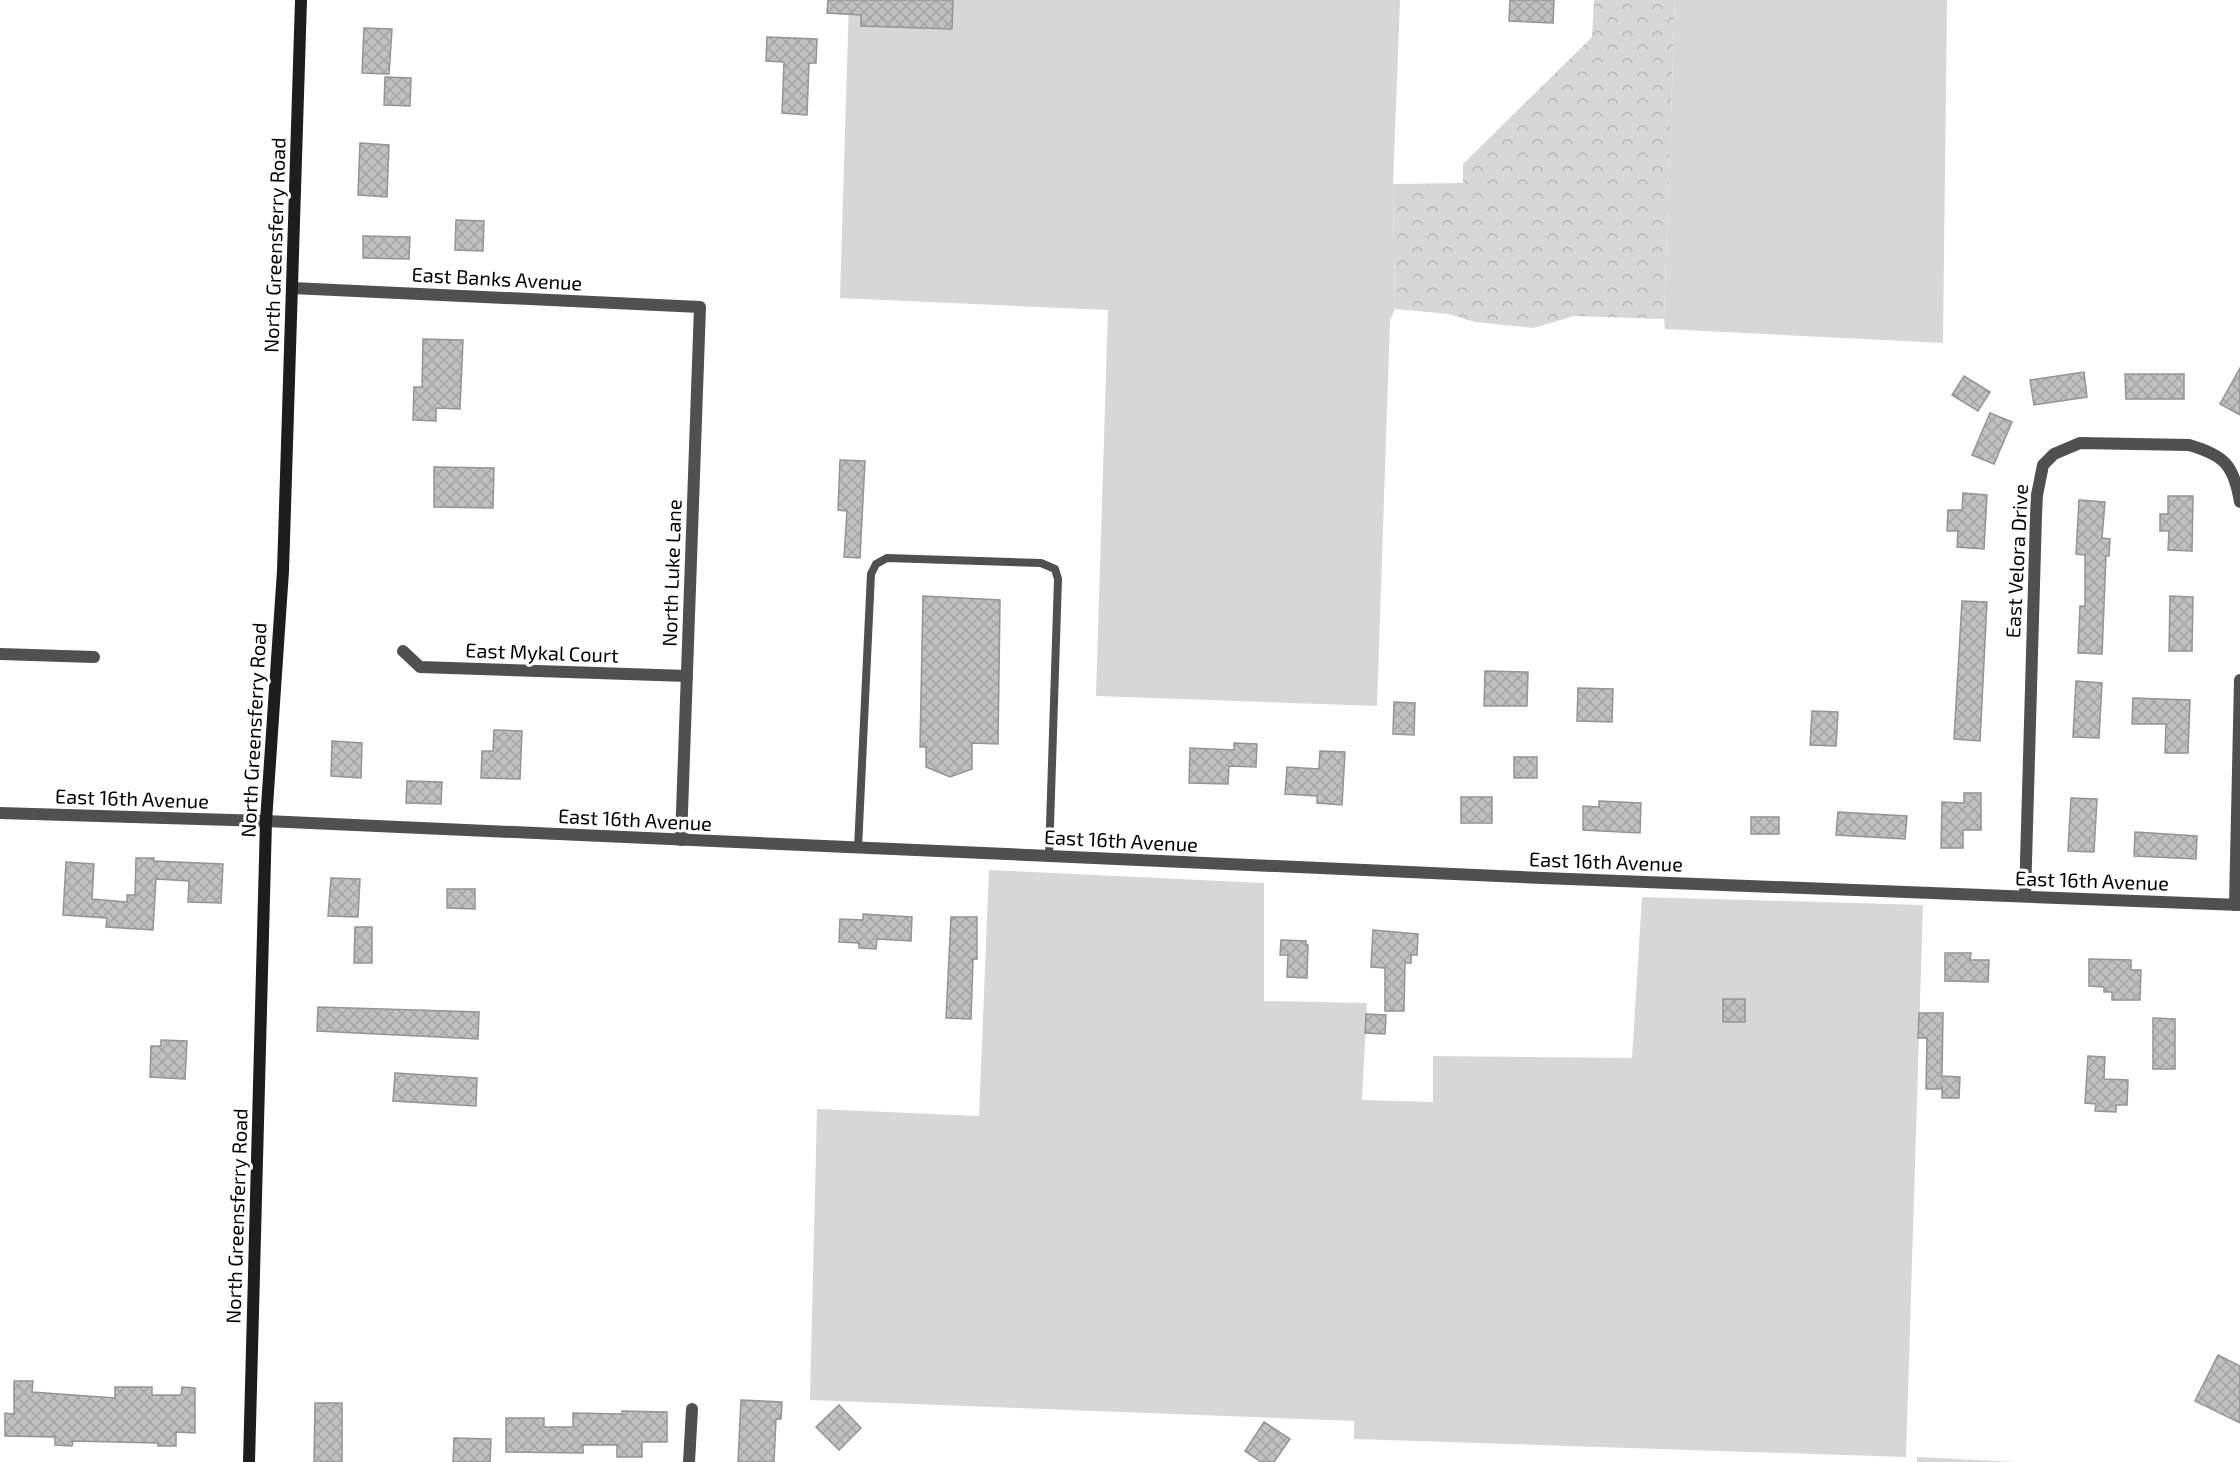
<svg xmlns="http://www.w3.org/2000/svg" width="2240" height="1462" font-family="'Exo 2',sans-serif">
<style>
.green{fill:#d7d7d7}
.forest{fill:url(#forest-crowns)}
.building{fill:url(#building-cross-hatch);stroke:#949494;stroke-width:1.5}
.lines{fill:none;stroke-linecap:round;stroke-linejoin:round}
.service{stroke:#505050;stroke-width:8}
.minor{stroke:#505050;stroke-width:12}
.tertiary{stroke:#505050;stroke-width:12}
.secondary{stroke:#1d1d1d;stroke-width:12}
.labels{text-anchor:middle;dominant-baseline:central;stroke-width:6;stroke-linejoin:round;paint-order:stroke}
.street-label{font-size:20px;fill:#000;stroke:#fff}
</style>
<defs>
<pattern id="forest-crowns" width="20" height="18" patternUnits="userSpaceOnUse" patternTransform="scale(1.5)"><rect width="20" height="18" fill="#d7d7d7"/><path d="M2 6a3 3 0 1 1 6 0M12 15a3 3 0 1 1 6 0" fill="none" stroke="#b7b7b7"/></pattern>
<pattern id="building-cross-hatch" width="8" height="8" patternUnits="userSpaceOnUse" patternTransform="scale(1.5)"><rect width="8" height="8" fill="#c0c0c0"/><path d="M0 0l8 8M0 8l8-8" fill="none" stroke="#a3a3a3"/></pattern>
</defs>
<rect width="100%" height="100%" fill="#fff"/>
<g class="green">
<polygon points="849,0 1400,0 1393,184 1395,309 1390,320 1377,706 1096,696 1108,310 840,298"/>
<polygon points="1675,0 1947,0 1943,343 1665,329 1664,319"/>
<polygon points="989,870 1264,883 1264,1001 1367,1003 1362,1100 1433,1102 1433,1056 1632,1058 1642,897 1923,905 1906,1457 1354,1439 1354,1421 810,1400 817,1109 979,1116"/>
<polygon points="1917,1457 2017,1462 1917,1462"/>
</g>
<polygon class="forest" points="1594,0 1675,0 1664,319 1574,316 1534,328 1475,322 1449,314 1395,309 1393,184 1463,183 1463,164 1592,37"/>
<g class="building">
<polygon points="828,0 953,0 952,29 861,26 861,15 827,13"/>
<polygon points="1510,0 1554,0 1553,23 1509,21"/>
<polygon points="364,28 392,29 389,74 362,73"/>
<polygon points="767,37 817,39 816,63 809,63 807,115 782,113 784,62 766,61"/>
<polygon points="385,77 411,78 410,106 384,105"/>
<polygon points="360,143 389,145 387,197 358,195"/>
<polygon points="456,220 484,221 483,251 455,250"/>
<polygon points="363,236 410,237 409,259 363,258"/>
<polygon points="423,339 463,340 460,409 436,408 436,421 413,420 414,387 422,387"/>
<polygon points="2240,368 2240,415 2220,404"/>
<polygon points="2084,372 2087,397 2034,405 2030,380"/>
<polygon points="2125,374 2184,374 2184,399 2126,399"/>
<polygon points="1964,376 1990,392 1978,411 1952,395"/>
<polygon points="1990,413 2012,422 1994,464 1972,455"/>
<polygon points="840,460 865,461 860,558 844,557 847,511 838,510"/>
<polygon points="434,467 494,468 493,508 434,507"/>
<polygon points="1963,493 1987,495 1984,549 1957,547 1958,531 1947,531 1948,510 1962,510"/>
<polygon points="2168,496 2193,496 2192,551 2168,550 2169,531 2160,531 2160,514 2168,514"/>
<polygon points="2079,500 2105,502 2102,538 2110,539 2109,556 2106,556 2102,654 2078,653 2080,606 2085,606 2085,555 2076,554"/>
<polygon points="923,596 1000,600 998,744 972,743 972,769 950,777 926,767 926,747 920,747"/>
<polygon points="2170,596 2193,597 2192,651 2169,651"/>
<polygon points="1962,601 1987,602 1980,741 1954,739"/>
<polygon points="1485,671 1528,672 1527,706 1484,706"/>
<polygon points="2076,681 2102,683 2099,738 2073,737"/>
<polygon points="1578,688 1613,689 1612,722 1577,721"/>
<polygon points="2133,698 2190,700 2188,753 2165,753 2166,724 2132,724"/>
<polygon points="1394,702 1415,703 1414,735 1393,734"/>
<polygon points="1812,711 1838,712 1836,746 1810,745"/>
<polygon points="494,730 522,731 520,779 481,778 482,751 493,751"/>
<polygon points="332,741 362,743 361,778 331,776"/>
<polygon points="1234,743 1257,744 1256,767 1229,766 1228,784 1189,783 1190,748 1234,750"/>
<polygon points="1320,751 1345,752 1342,805 1317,803 1317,796 1285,794 1287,767 1319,769"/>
<rect x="1514" y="757" width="23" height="21"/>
<polygon points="407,781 442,782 441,804 406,803"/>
<polygon points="1964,793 1981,793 1981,830 1963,830 1963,848 1941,848 1942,802 1964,803"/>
<rect x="1461" y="797" width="31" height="26"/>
<polygon points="2071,798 2097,799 2094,852 2068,851"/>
<polygon points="1599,801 1641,803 1640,833 1583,830 1583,806 1599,807"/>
<polygon points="1838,812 1907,816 1905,839 1836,835"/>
<rect x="1751" y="817" width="28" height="17"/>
<polygon points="2135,832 2197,836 2196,859 2134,856"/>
<polygon points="136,858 154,858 154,861 223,864 221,903 188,902 189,881 156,879 153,930 106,927 107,918 63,915 66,862 94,864 92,899 127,902 127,895 135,895"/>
<polygon points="331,878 360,879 358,917 328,916"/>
<polygon points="447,889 475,889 475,909 447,908"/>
<polygon points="863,914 912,917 911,941 877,939 876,949 859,948 859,943 839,942 840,919 863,920"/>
<polygon points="951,917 977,917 977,959 973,959 971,1019 946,1018"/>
<polygon points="355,927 372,927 372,963 354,963"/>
<polygon points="1373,930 1418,934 1417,955 1411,955 1411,963 1405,963 1404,1011 1385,1011 1385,968 1371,967"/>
<polygon points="1281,940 1306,941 1306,945 1308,945 1307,978 1287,977 1288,955 1280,955"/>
<polygon points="1945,953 1971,953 1970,960 1989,960 1988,982 1945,981"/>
<polygon points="2089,959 2131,960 2131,970 2141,970 2140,1000 2112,1000 2112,992 2104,992 2104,987 2089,986"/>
<rect x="1723" y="999" width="22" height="23"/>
<polygon points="318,1007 479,1012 478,1039 317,1031"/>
<polygon points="1919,1013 1943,1013 1942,1076 1960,1077 1959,1098 1942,1098 1942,1085 1942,1089 1926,1089 1927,1038 1918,1038"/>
<polygon points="1366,1014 1386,1015 1385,1034 1365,1033"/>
<polygon points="2153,1018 2175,1019 2175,1069 2153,1069"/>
<polygon points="161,1040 187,1041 185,1079 150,1077 151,1046 161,1046"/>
<polygon points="2088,1056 2105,1057 2104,1079 2128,1080 2127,1105 2116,1105 2116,1112 2095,1111 2096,1104 2085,1103"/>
<polygon points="395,1073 477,1078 476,1106 393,1101"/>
<polygon points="2218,1355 2240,1366 2240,1423 2195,1401"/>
<polygon points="14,1381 33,1381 32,1392 115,1398 115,1387 152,1387 152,1395 181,1395 182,1387 195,1388 195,1433 176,1432 176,1446 158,1446 158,1443 73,1441 72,1446 55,1445 55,1437 5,1436 5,1413 14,1414"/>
<polygon points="741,1400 782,1402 781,1419 776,1419 774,1462 738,1462"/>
<polygon points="315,1403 342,1403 342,1462 314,1462"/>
<polygon points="839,1405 861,1428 839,1450 816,1427"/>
<polygon points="622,1411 667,1412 667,1442 642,1442 642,1457 617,1457 617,1445 583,1445 583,1453 506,1452 506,1418 544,1418 544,1427 573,1427 573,1413 622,1414"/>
<polygon points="1264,1422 1290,1439 1274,1462 1261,1462 1245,1451"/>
<polygon points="454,1438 491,1439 490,1462 453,1462"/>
</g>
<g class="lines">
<polyline class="service" points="858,848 871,574 876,564 887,558 1041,563 1055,569 1058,579 1049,856"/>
<g class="minor">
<polyline points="292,288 700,307 681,840"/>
<polyline points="403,651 420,667 687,676"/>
<polyline points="0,654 94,657"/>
<path d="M2025,896L2036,515L2037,495L2043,465L2054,454L2080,443L2189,445C2224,455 2234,465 2240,502"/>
<polyline points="2235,905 2240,680"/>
<polyline points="689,1462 692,1409"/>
</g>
<polyline class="tertiary" points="0,813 266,821 1543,878 2240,905"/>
<polyline class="secondary" points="249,1462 266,821 283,571 301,0"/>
</g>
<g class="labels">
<g class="street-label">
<text transform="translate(274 245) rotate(-88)">North Greensferry Road</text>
<text transform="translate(497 278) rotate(3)">East Banks Avenue</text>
<text transform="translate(2016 561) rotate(-87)">East Velora Drive</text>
<text transform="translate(671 573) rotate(-88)">North Luke Lane</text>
<text transform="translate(542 652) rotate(2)">East Mykal Court</text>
<text transform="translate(253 730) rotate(-87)">North Greensferry Road</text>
<text transform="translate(132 798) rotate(2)">East 16th Avenue</text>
<text transform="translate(635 819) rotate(3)">East 16th Avenue</text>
<text transform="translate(1121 840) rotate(3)">East 16th Avenue</text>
<text transform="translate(1606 861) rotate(2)">East 16th Avenue</text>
<text transform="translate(2092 880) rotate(2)">East 16th Avenue</text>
<text transform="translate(236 1216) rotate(-88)">North Greensferry Road</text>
</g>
</g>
</svg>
